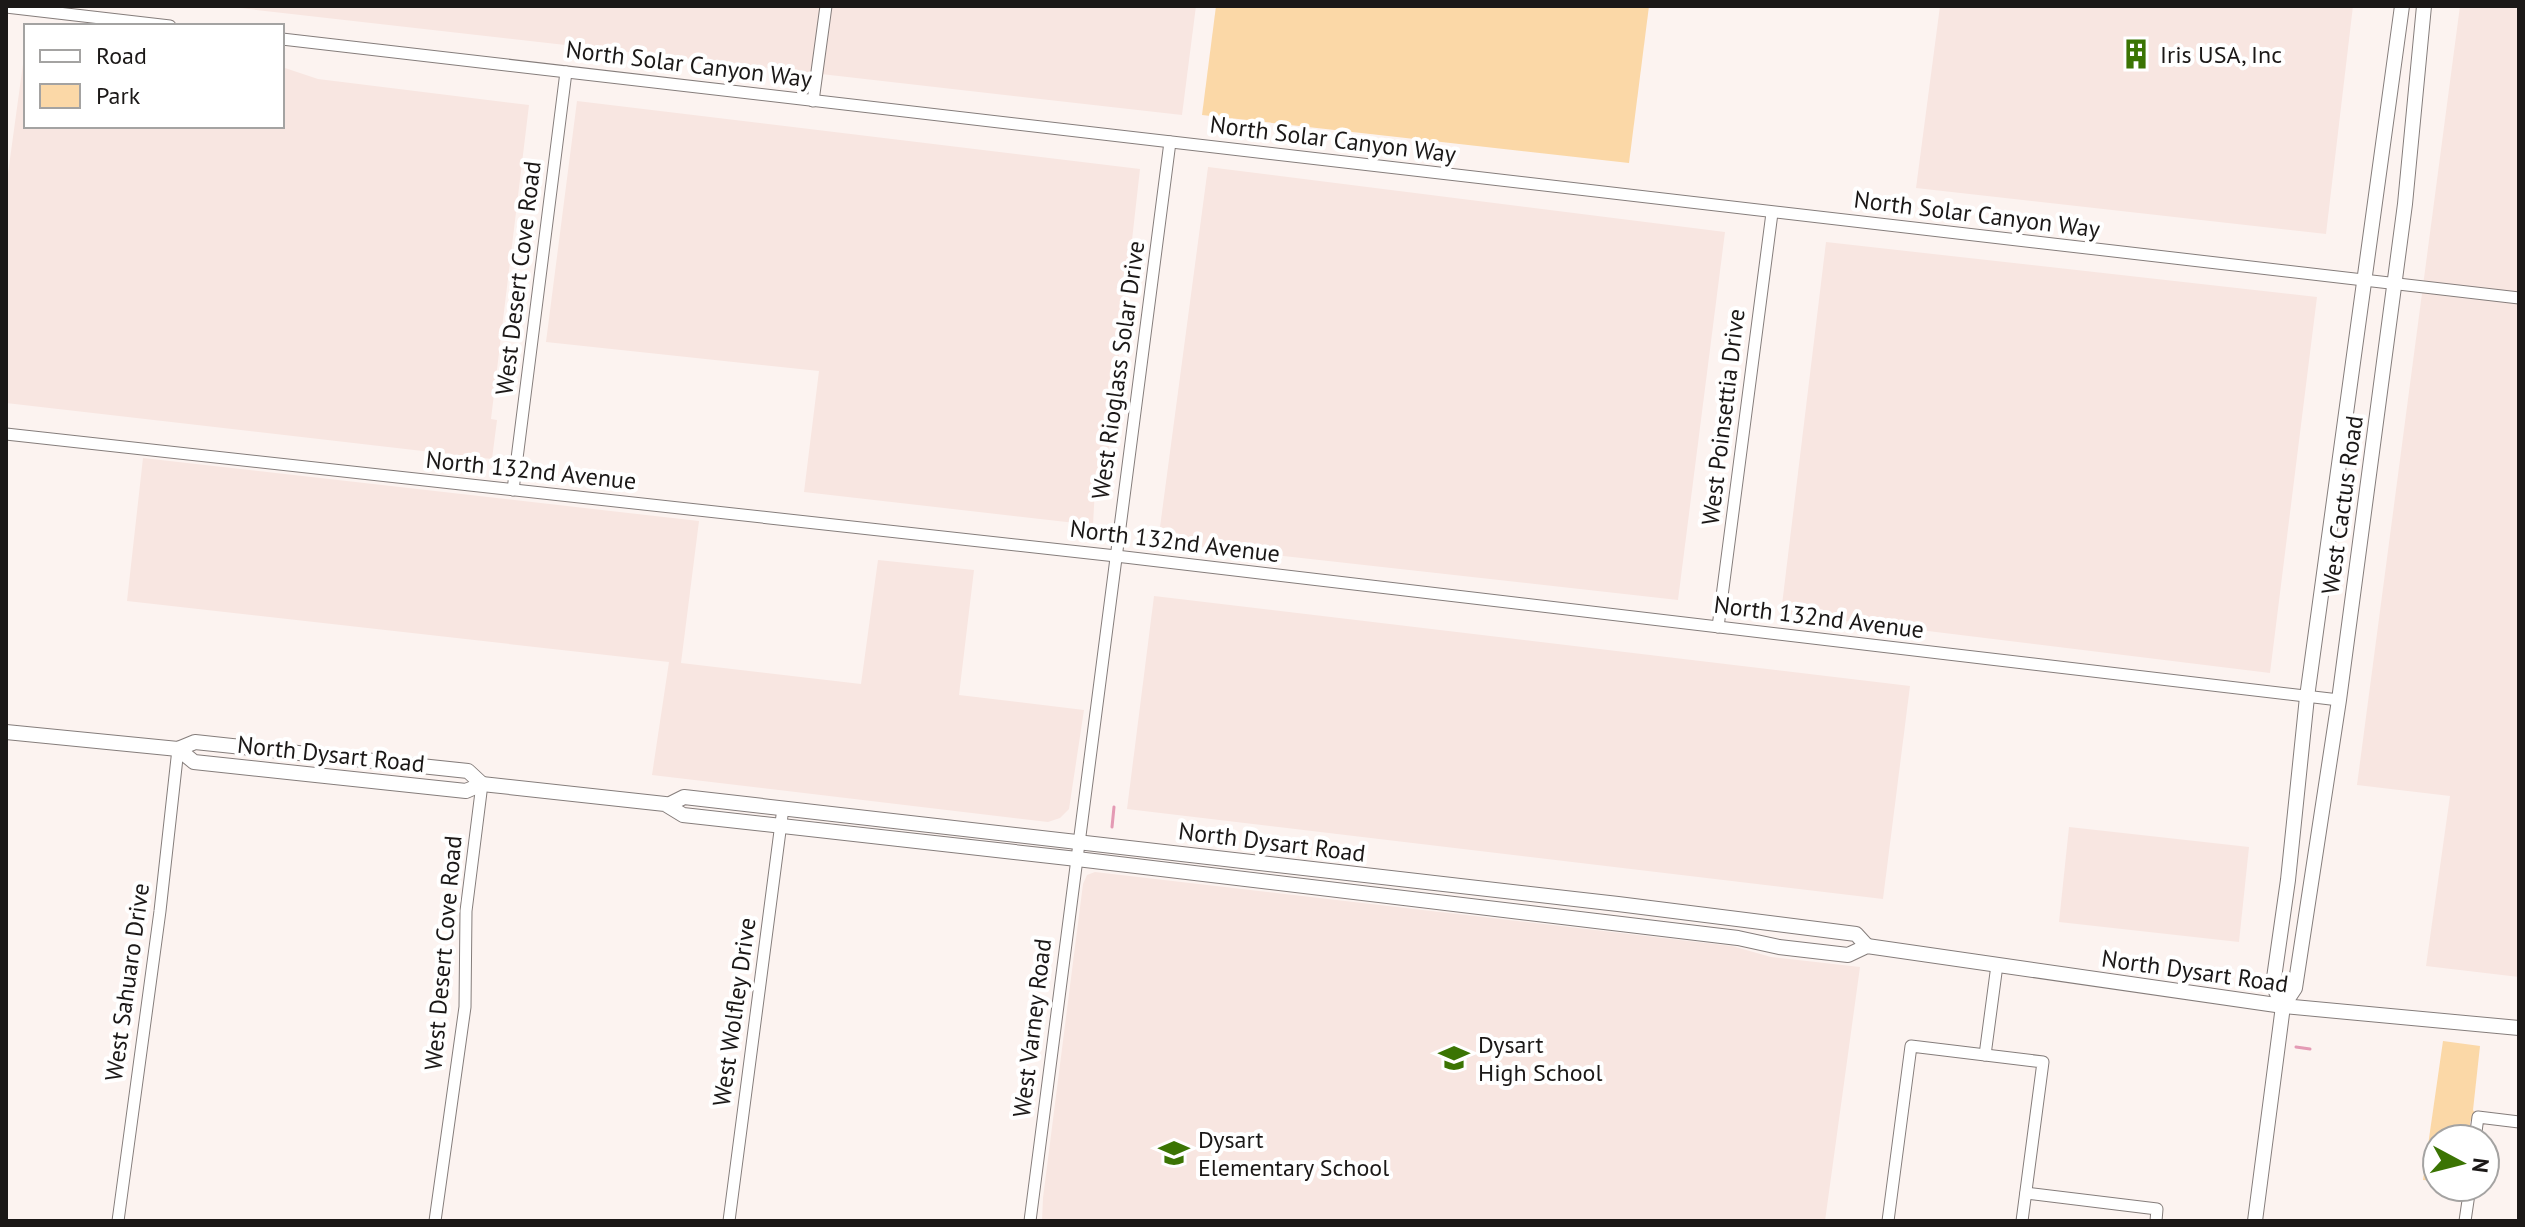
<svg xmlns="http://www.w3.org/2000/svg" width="2525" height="1227" font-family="'PT Sans',sans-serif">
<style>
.built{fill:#f8e6e1}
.green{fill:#fbd8a7}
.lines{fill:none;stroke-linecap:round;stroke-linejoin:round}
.stream{stroke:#e49ab4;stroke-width:3}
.minor-casing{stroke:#857d7b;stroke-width:13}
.major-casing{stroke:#857d7b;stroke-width:16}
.minor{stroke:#fff;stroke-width:11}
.major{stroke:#fff;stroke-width:14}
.labels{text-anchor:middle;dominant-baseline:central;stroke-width:8;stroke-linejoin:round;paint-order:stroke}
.poi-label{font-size:24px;fill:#1b1817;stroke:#fff;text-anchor:start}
.street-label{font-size:24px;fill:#1b1817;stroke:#fff}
</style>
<rect width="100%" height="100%" fill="#fcf3f0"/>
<g class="built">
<polygon points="222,6 1196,6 1182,115"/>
<polygon points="1940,6 2353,6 2326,234 1916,188"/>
<polygon points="2460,6 2519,6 2519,977 2426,966 2450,796 2357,785"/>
<polygon points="26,42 26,126 282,126 282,67 318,79 529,105 491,419 497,420 492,459 6,403 6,188"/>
<polygon points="577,101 1140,169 1104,489 1095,488 1093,525 804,492 819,371 546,342"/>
<polygon points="1208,167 1725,232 1678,600 1158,542"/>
<polygon points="1826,242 2317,297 2270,673 1781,613"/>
<polygon points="143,458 699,521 681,663 861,684 878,560 974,570 959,695 1084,710 1069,809 1060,818 1048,822 652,775 669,662 127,601"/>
<polygon points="1154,596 1910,686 1883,899 1127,809"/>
<polygon points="2069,827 2249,847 2239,942 2059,922"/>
<polygon points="1095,872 1732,946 1771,957 1860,967 1825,1221 1042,1221 1043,1198 1083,884 1087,875"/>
</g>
<g class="green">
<polygon points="1216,6 1649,6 1629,163 1202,115"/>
<polygon points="2443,1041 2480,1046 2473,1110 2475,1113 2470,1122 2471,1139 2437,1139 2437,1181 2423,1180"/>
</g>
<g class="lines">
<g class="stream">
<polyline points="1112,827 1114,807"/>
<polyline points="2296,1047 2310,1049"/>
</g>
<g class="minor-casing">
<g id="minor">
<polyline points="6,7 170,26"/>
<polyline points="282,39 2519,298"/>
<polyline points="813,101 826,6"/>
<polyline points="6,434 1116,556 2339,700"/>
<polyline points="513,490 566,72"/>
<polyline points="1718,627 1772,213"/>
<polyline points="1985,1055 1997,965"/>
<polyline points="2475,1139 2478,1117 2519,1122"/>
<polyline points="2026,1193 2157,1209 2156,1221"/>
<polyline points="118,1221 160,911 178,749"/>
<polyline points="435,1221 465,1007 466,911 482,784"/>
<polyline points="729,1221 783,808"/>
<polyline points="1030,1221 1170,142"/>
<polyline points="1888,1221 1911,1046 2043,1062 2022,1221"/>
<polyline points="2465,1221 2470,1187"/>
</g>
</g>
<g class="major-casing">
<g id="major">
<polyline points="6,732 178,749 195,742 468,771 482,784"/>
<polyline points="178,749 194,762 466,791 482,784 665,804 683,815 1077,859 1738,938 1779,947 1848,955 1867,946 2283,1006 2519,1028"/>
<polyline points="668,805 684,797 1618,904 1856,934 1867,946"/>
<polyline points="2283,1006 2273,985 2288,880 2307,697 2402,6"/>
<polyline points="2255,1221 2283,1006 2295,988 2339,700 2405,204 2424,6"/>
</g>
</g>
<use href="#minor" class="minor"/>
<use href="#major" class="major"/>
</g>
<defs>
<g id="building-bare" transform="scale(2.4)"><path d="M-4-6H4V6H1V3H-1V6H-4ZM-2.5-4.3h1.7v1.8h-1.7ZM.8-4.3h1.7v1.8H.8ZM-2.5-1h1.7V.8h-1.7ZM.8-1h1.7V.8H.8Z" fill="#3b7403" stroke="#fff" stroke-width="2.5" paint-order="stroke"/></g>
<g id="school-bare" transform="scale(2.4)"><path d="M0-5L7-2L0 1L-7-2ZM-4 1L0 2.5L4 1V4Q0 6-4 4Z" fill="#3b7403" stroke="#fff" stroke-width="2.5" paint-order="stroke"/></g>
</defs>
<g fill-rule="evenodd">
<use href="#building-bare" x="2136" y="54"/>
<use href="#school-bare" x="1454" y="1058"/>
<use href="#school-bare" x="1174" y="1153"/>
</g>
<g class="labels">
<g class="poi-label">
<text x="2160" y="54">Iris USA, Inc</text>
<text x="1478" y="1044">Dysart<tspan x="1478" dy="28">High School</tspan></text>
<text x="1198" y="1139">Dysart<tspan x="1198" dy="28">Elementary School</tspan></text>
</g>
<g class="street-label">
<text transform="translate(689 64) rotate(7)">North Solar Canyon Way</text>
<text transform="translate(1333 139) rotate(7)">North Solar Canyon Way</text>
<text transform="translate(1977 214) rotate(7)">North Solar Canyon Way</text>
<text transform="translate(518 278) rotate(-83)">West Desert Cove Road</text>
<text transform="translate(1118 370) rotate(-82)">West Rioglass Solar Drive</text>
<text transform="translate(1723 417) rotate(-83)">West Poinsettia Drive</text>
<text transform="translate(531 470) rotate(6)">North 132nd Avenue</text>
<text transform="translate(2342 505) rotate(-82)">West Cactus Road</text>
<text transform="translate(1175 541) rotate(7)">North 132nd Avenue</text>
<text transform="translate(1819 617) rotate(7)">North 132nd Avenue</text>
<text transform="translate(331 754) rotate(6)">North Dysart Road</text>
<text transform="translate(1272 842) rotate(7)">North Dysart Road</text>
<text transform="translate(443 953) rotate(-85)">West Desert Cove Road</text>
<text transform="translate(2195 971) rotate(8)">North Dysart Road</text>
<text transform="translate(127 982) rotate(-82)">West Sahuaro Drive</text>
<text transform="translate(734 1012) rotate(-82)">West Wolfley Drive</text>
<text transform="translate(1032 1028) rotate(-83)">West Varney Road</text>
</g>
</g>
<rect width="2525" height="1227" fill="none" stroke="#1b1817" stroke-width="16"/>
<rect x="24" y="24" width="260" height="104" fill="#ffffff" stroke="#a4a3a2" stroke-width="2"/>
<rect x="40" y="50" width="40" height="12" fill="#ffffff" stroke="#a4a3a2" stroke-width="2"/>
<text x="96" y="64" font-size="24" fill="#1b1817">Road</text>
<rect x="40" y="84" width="40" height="24" fill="#fbd8a7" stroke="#a4a3a2" stroke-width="2"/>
<text x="96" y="104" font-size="24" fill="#1b1817">Park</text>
<g transform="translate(2461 1163) rotate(97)"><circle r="38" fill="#ffffff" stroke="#a4a3a2" stroke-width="2"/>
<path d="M0-6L14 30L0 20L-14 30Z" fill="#3b7403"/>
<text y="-12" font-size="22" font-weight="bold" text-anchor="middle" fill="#1b1817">N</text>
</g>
</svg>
